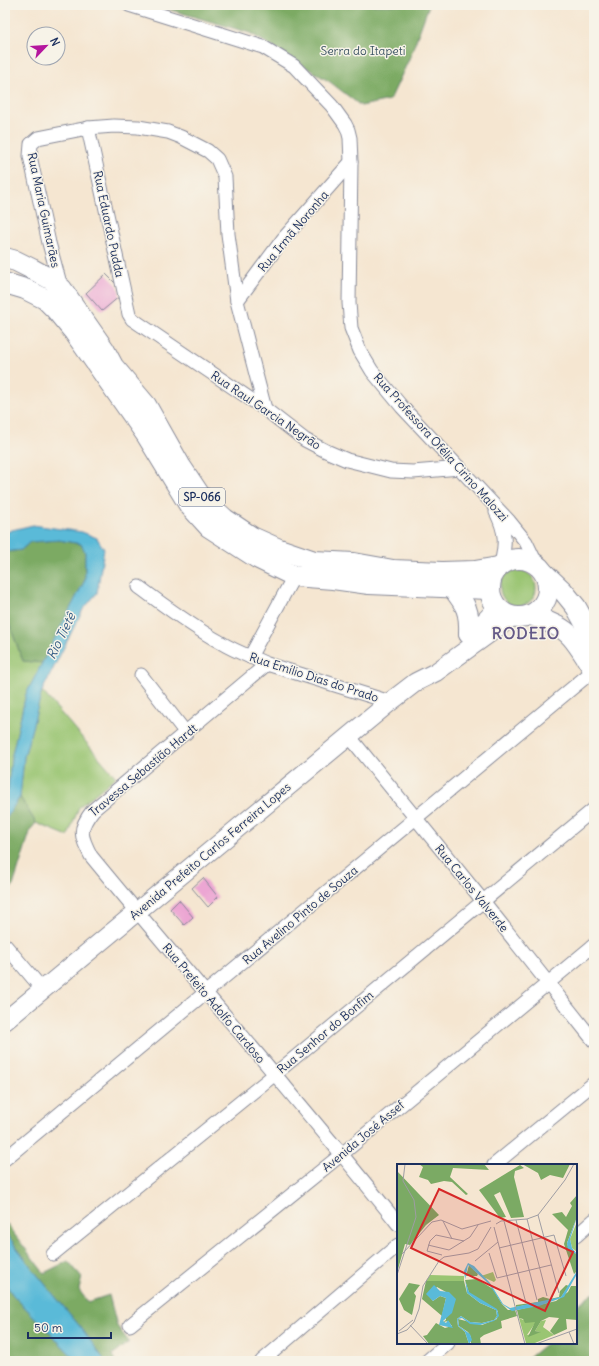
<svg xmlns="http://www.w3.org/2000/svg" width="599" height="1366" font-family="Delius,sans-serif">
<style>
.green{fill:#9ac572;stroke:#5a7a68}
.forest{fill:#7baa64;stroke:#4b6c61}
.water{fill:#5abad8;stroke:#3a749b}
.building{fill:#eca6d3}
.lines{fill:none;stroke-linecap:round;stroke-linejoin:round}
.street-casing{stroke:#888a98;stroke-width:15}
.secondary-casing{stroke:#888a98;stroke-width:20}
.primary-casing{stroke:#888a98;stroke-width:22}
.street{stroke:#fff;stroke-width:13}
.secondary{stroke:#fff;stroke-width:18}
.primary{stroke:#fff;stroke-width:20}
.labels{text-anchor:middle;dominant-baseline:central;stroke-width:3;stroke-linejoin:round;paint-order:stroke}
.shield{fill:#f7f3e8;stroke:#5d6a87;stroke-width:1}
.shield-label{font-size:11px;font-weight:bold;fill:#1b2f5e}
.park-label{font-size:12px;fill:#3b5463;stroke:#f7f3e8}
.street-label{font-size:12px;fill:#1b2f5e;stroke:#f7f3e8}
.water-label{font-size:13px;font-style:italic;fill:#2e5983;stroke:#f7f3e8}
.district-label{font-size:16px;font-weight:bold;letter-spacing:1px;fill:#645987;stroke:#f7f3e8}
.inset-road{fill:none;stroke:#9e9da3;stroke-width:1}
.view{fill:#d62828;fill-opacity:0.15;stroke:#d62828;stroke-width:2}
.inset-edge{fill:none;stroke:#1b2f5e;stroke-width:2}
</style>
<rect width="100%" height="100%" fill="#f7f3e8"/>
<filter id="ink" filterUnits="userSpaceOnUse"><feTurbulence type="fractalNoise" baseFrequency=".025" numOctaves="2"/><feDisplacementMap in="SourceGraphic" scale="8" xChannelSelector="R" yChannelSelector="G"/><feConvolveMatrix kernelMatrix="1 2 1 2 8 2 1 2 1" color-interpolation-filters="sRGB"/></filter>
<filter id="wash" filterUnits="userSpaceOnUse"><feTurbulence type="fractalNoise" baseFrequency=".012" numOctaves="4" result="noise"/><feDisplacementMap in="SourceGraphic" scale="16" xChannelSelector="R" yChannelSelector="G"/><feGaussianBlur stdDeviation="0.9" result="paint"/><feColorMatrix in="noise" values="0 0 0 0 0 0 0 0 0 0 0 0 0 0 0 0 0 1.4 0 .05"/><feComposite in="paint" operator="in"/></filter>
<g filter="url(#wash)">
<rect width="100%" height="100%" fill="#f5e6d1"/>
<g class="green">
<circle cx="518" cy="588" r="18"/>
<polygon points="5,613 23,661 43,663 26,694 11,759 8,790 5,794"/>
<polygon points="42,691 116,777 79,807 68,836 36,823 20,797 24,757"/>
</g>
<g class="forest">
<polygon points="154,5 429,5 410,57 390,100 361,106 330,82 250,33"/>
<polygon points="59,540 81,544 85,552 85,580 43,663 23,661 5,613 5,552 21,550 30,542"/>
<polygon points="20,797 36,823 31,829 13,886 5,895 5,819"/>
<polygon points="5,1222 44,1273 68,1261 82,1277 79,1290 88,1302 109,1295 117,1326 129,1342 112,1355 115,1361 105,1361 82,1329 34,1271 5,1232"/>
<polygon points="5,1283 13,1295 77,1361 5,1361"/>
<polygon points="594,1293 594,1325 591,1327 594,1330 594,1361 525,1361 547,1343 576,1343 576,1306"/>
</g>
<g class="water">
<polygon points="33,525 82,532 97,538 104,549 97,593 82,611 42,691 24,757 20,797 5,819 5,794 8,790 11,759 26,694 85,580 85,552 81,544 59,540 30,542 21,550 5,552 5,533 12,530"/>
<polygon points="5,1232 34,1271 82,1329 105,1361 77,1361 13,1295 5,1283"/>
</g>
<g id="blocks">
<g class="building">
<polygon points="106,274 118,286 120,296 102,311 86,293"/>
<polygon points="203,878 218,897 208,907 192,888"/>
<polygon points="179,900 193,917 184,925 170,909"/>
</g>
</g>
</g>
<g filter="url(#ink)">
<use href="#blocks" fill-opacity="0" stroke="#888a98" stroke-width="1"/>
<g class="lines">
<g class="street-casing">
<g id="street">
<polyline points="129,5 263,47 294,66 332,106 345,124 348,130 350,138 351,162 349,303 351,328 360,351 372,371 402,407 509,521 526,542 537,565"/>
<polyline points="88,128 129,314 132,319 265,409 305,440 326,451 347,460 391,471 413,472 460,468"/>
<polyline points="61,287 49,243 30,156 31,144 38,138 88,128 114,126 138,127 168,132 181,137 208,151 217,159 225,177 228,234 237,301 265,409"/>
<polyline points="237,301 283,239 351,162"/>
<path d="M496,512C506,532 506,543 501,564"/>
<path d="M139,587C165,606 191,626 220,642C234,651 251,657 267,664L390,702"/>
<polyline points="250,657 294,576"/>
<path d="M267,664L93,810C78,829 80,835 91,856C192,979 299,1099 398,1224"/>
<polyline points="141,675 186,733"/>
<polyline points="349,736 483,901 594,1041"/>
<polyline points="5,945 43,990"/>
<polyline points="5,1159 594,670"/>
<polyline points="494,1165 594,1083"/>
<polyline points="576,1236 594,1220"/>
<polyline points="53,1254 275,1074 594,809"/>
<polyline points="130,1325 342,1154 594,945"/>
<polyline points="262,1361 398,1245"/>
<polyline points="427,1361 448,1343"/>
</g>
</g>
<g class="secondary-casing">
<g id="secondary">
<path d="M468,634C480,626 489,619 496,607"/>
<polyline points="5,1021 390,702 416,682 436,672 512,617"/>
</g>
</g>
<g class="primary-casing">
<g id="primary">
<polyline points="5,258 16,261 32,269 52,280 62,289 104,349 113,366 146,405 180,465 202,498 225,519 252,537 279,549 314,561 354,563 393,570 442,572 475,571 498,567"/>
<polyline points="5,283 25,289 45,299 55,309 74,332 147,436 189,505 209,527 257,558 294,576 333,579 369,584 489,589"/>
<circle cx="519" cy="588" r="29"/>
<polyline points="545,574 563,591 576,607 594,640"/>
<path d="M452,587C466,605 470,611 469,634"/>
<path d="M531,615C542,620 555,623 565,631C575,638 587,659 594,671"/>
</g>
</g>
<use href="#street" class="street"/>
<use href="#secondary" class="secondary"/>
<use href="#primary" class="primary"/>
</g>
</g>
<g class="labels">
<rect class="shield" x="179" y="488" width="46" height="18" rx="3"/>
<g class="shield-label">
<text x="202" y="497">SP-066</text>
</g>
<g class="park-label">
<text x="363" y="50">Serra do Itapeti</text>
</g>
<g class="street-label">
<text transform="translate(44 210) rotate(78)">Rua Maria Guimarães</text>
<text transform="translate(109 224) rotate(78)">Rua Eduardo Pudda</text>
<text transform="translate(293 231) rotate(-50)">Rua Irmã Noronha</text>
<text transform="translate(266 410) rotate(34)">Rua Raul Garcia Negrão</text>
<text transform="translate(441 447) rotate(48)">Rua Professora Ofélia Cirino Malozzi</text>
<text transform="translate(314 677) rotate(18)">Rua Emílio Dias do Prado</text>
<text transform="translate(143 770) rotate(-40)">Travessa Sebastião Hardt</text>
<text transform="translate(210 851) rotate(-40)">Avenida Prefeito Carlos Ferreira Lopes</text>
<text transform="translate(472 888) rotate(51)">Rua Carlos Valverde</text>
<text transform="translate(300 915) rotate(-40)">Rua Avelino Pinto de Souza</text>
<text transform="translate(214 1003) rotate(50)">Rua Prefeito Adolfo Cardoso</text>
<text transform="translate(325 1032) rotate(-40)">Rua Senhor do Bonfim</text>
<text transform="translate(363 1136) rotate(-40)">Avenida José Assef</text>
</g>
<g class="water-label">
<text transform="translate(61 636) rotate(-64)">Rio Tietê</text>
</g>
<g class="district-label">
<text x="526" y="633">RODEIO</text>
</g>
</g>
<g transform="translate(397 1164)">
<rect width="180" height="180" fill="#f5e6d1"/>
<path d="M180,58V87H179L175,84L173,75ZM96,108L99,116L97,118L84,112ZM33,111L67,112V117H29ZM122,154L131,158H139L130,171L143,168L138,167L144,157L149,156L146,163L157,171L138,179H129Z" fill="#9ac572"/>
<path d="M22,0H87L92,6L56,4L53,13L71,30L69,31L55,18L47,17L34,20L31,16L22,13L26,3ZM125,0H173L166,14L153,11L144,16L141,9ZM123,1L127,4L118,7L117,13L127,53L114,54L103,28L97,31L109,53L103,54L82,26ZM0,7L42,51L29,61L13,81L8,80L0,109ZM180,31V53L170,79L172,86L180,90V107L177,110L167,80L171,66L155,50L165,48L169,53L175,42L173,39ZM72,101L81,110L80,112H69ZM80,115L96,125L105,140L111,146H118L120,152L104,157L105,164L87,171L83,174L84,180H74V173L71,168L62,162L61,155L85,161L100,155L101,147L72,129L68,116ZM29,117H67L70,129L83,139L99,146L100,152L97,156L85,159L73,158L64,152L60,155L61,162L68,168L72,180H32L26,172L30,171L39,159L48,164L55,162L51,157L46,158L49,156V128L40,123L32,132L36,137L43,132L49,134L45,152L25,135ZM12,119L23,121L17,129L19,132L15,151L7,146L2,135ZM169,121L172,122L164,133L159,135L119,143V141L141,138V135L146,133L153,135L162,133L163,127ZM174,122H180V156L169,155L170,165L157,171L153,167L162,154L152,153L144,157L138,167L144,168L131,173L138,158L128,159L126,155L122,154L120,146L159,137L171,128Z" fill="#7baa64"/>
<path d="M180,53L173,75L175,84L180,90L171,87L170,79ZM71,99L77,102L93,119L106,140L113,144L164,133L180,107V110L167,133L142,142L115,147L105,140L92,120L71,101L68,116L72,128L100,145L102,152L97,157L83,161L73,160L65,154L61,155L62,162L73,170L75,176L72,180L68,168L61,162L60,155L64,152L73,158L85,159L97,156L100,152L99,146L83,139L70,129L67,107ZM37,121L43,127L52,128L59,135L55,149L46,157L49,159L51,156L56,164L42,161L49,134L43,132L36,137L29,130Z" fill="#5abad8"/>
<path class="inset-road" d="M141,51L162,129M130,55L150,132M119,56L140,136M46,57L55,75M107,57L129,139M99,60L104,57L130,55L141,51L168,16L177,0M97,63L128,180M31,81L52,86L73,73L81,61M102,84L157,71L169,112M92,89L100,114L154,101M5,90L35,58L44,56L65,65L94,57M45,91L30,87L33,77L39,71L67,77M78,97L101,78M0,111L19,53L17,36L6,17L8,0M13,161L31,180M2,167L16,156M172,168L177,180M0,170L10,166L17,158L22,145L26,122L42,97L47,93L72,89L81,85L94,63M139,180L180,165"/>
<path class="view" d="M42,25L176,88L148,147L14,84Z"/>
<rect width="180" height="180" class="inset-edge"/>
</g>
<rect width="599" height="1366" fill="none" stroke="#f7f3e8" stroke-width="20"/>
<g transform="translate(46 46) rotate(65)"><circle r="19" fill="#f7f3e8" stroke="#9fa5b1"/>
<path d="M0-3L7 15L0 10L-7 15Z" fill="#b5179e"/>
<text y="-6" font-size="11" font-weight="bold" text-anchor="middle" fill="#1b2f5e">N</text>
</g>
<path d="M28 1332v6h83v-6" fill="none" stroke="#1b2f5e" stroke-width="2"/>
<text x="34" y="1332" font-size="12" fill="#1b2f5e" stroke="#f7f3e8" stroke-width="3" paint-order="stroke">50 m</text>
</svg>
